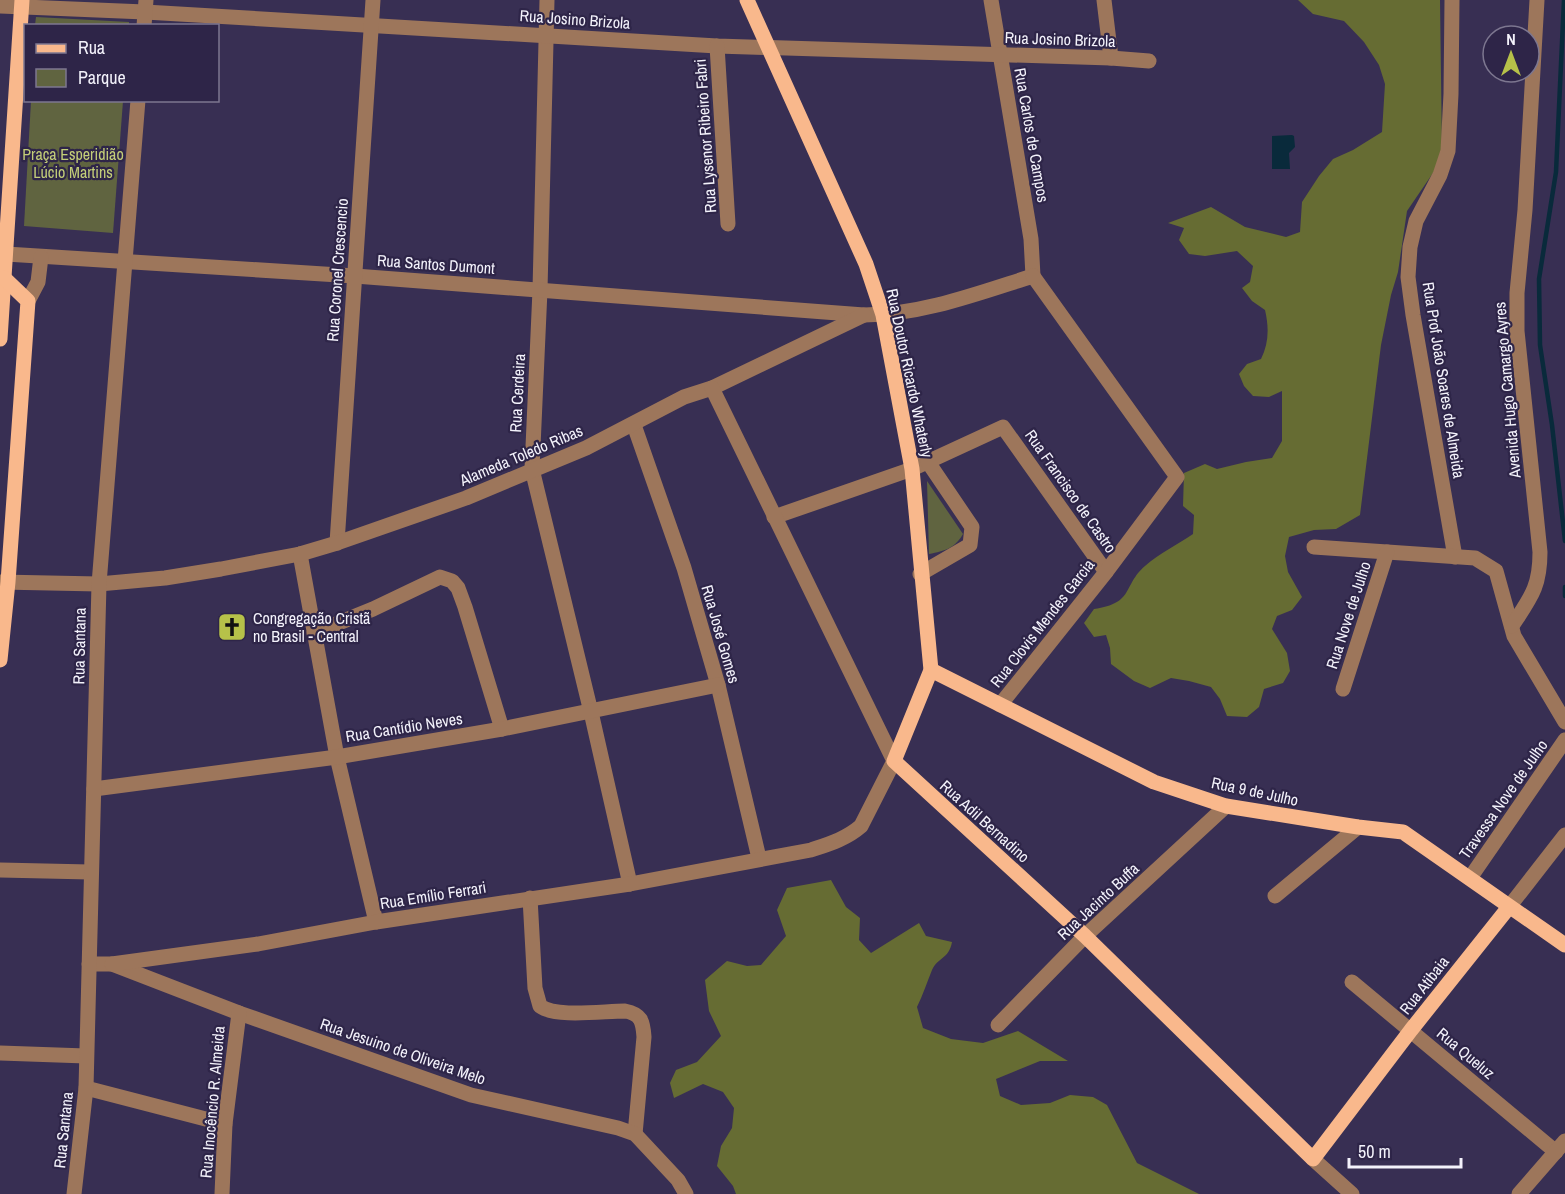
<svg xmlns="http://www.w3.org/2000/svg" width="1565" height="1194" font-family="'Archivo Narrow',sans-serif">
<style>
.green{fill:#606440}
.forest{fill:#666c33}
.water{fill:#092a3b}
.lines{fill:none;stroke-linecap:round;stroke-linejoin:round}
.stream{stroke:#092a3b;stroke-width:4.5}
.minor{stroke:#9d765b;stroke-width:15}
.major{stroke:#f9b88c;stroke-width:15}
.labels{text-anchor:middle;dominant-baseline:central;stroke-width:4.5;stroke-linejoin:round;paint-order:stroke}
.street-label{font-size:16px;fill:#f3f2fb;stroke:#2e2548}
.park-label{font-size:16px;fill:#c3ce78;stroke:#2e2548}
.poi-label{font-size:16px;fill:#f3f2fb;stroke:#2e2548;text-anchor:start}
</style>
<rect width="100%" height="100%" fill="#382f53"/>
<g class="green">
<polygon points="36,17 129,22 129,26 35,25"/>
<polygon points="31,101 123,101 113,233 24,226"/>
<path d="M927,481L963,534C955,548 945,551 929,554Z"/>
</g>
<g class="forest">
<path d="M1298,0H1440L1442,150L1435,170L1407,211L1398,272L1391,295L1381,345L1360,515L1336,529L1314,530L1289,537L1285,556L1288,572L1302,597L1292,610L1277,616L1272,629L1287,653L1290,671L1283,683L1264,689L1259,707L1247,717L1227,716L1220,699L1211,687L1189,681L1171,678L1150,688L1134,681L1111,664L1110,648L1106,635L1094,637L1084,623L1094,609C1135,603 1122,586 1145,566C1160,553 1177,545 1193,534L1194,515L1183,506L1184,473L1205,464L1217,469L1246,462L1272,458L1282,441V391L1269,397L1253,396L1244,386L1239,374L1247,364L1261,359C1269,343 1269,327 1265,310L1252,301L1242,288L1250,282L1253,266L1237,251L1205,256L1189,254L1179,240L1184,228L1168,223L1211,207L1245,227L1286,237L1300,232L1302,202L1319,176L1333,159L1353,150L1382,132L1385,84L1379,65L1364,42L1344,21L1313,14Z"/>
<path d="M831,880L846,907L860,918L859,940L871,953L919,923L926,936L952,942C949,959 938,957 932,970C927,982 923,995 917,1007L923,1028L951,1039L983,1043L1018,1031L1068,1061H1040L996,1079L1000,1096L1021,1105L1050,1103L1070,1095L1093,1097L1107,1105L1137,1163L1199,1194H736L733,1186L717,1166L721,1146L732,1128L734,1108L723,1092L703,1084L674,1098L670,1083L676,1070L697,1062L721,1036L709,1011L705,980L727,961L747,966L761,965L786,936L777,910L787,888Z"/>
</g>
<polygon class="water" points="1292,135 1294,136 1295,147 1289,153 1290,169 1272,169 1272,136"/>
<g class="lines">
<g class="stream">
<polyline points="1564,0 1556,172 1539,279 1540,345 1552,425 1565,541"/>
<polyline points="1565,587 1565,596"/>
</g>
<g class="minor">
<polyline points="547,0 540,290 532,469 591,712 630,884"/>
<polyline points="991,0 1031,239 1033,276"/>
<polyline points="1104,0 1111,58"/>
<polyline points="1452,0 1451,94 1448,151 1440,175 1416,221 1410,247 1408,277 1413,315 1455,557"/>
<polyline points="0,6 145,12 717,46 1111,58 1149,61"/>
<polyline points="144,26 146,0"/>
<polyline points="717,46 728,224"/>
<path d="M6,254L355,276L864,315C921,315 979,293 1033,276"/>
<polyline points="28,301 38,282 41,257"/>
<polyline points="634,425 684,568 718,685 759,858"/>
<polyline points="774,517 912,469 1003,427 1106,572"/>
<polyline points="337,543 373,0"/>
<polyline points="1314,547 1475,558 1496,571 1514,636 1565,722"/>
<polyline points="300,554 337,757 376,922"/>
<polyline points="920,574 970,545 972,527 928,462"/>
<polyline points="0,582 99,584 165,578 221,569 300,554 337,543 466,498 586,448 684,397 712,388 864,315"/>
<path d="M1512,626C1531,597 1540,587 1540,552L1517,331V293L1525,210L1537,0"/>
<polyline points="314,633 373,609 440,577 452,581 458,588 465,607 502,729"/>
<polyline points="1343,689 1387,552"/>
<polyline points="1000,705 1106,572 1177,477 1033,276"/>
<polyline points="94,789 337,757 502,729 718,685"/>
<polyline points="0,870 90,872"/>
<polyline points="1470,878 1565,740"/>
<polyline points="1275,896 1358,827"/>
<path d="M530,898L535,988L540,1006C556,1018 603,1011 625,1011C641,1014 643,1021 644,1037L635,1134"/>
<polyline points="1509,907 1565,835"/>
<polyline points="89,964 112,964 239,1013 471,1095 618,1128 635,1134 678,1180 686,1194"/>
<path d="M112,964L258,944L376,922L630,884L811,850C829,844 846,839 861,826L894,761L712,388"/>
<polyline points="1352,982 1556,1152"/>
<polyline points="998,1025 1085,936 1226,806"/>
<polyline points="0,1053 86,1056"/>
<polyline points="86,1088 225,1124"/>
<polyline points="1313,1159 1352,1194"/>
<polyline points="74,1194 86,1088 99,584 138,100"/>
<polyline points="222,1194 225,1124 239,1013"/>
<polyline points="1519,1194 1565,1141"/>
</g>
<g class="major">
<polyline points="747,0 866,264 883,315 912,469 931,670 894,761 1085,936 1313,1159 1411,1030 1509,907"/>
<polyline points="0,339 22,0"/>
<polyline points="0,660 8,582 28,301 4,278"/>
<polyline points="931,670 1154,782 1226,806 1358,827 1403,832 1565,945"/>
</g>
</g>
<defs>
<g id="church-square" transform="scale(1.5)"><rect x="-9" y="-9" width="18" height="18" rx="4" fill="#b6c149" stroke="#2e2548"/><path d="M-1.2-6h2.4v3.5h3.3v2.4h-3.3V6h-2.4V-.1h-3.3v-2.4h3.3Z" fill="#111"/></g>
</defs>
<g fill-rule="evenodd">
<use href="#church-square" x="232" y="627"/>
</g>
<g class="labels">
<g class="street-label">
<text transform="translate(575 19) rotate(4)">Rua Josino Brizola</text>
<text transform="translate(1060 39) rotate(2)">Rua Josino Brizola</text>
<text transform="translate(1032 135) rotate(80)">Rua Carlos de Campos</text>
<text transform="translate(705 136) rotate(-94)">Rua Lysenor Ribeiro Fabri</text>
<text transform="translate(436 264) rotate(4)">Rua Santos Dumont</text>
<text transform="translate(337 270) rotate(-86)">Rua Coronel Crescencio</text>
<text transform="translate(910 373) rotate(78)">Rua Doutor Ricardo Whaterly</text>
<text transform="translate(1444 380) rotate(81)">Rua Prof João Soares de Almeida</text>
<text transform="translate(1507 390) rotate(-95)">Avenida Hugo Camargo Ayres</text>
<text transform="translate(517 393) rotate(-87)">Rua Cerdeira</text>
<text transform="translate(521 455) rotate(-23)">Alameda Toledo Ribas</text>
<text transform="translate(1071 491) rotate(55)">Rua Francisco de Castro</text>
<text transform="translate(1348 615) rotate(-72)">Rua Nove de Julho</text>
<text transform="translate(1042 623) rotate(-52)">Rua Clovis Mendes Garcia</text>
<text transform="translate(721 634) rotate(74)">Rua José Gomes</text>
<text transform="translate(79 646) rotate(-89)">Rua Santana</text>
<text transform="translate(404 727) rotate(-9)">Rua Cantídio Neves</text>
<text transform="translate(1255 791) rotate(12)">Rua 9 de Julho</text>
<text transform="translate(1503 799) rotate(-55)">Travessa Nove de Julho</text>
<text transform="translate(985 821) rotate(42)">Rua Adil Bernadino</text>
<text transform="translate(433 895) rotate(-9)">Rua Emílio Ferrari</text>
<text transform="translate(1098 901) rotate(-43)">Rua Jacinto Buffa</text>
<text transform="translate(1424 985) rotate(-52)">Rua Atibaia</text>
<text transform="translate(403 1051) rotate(19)">Rua Jesuino de Oliveira Melo</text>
<text transform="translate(1466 1053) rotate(40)">Rua Queluz</text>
<text transform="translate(212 1102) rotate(-85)">Rua Inocêncio R. Almeida</text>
<text transform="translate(63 1130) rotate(-84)">Rua Santana</text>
</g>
<g class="park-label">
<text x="73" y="154">Praça Esperidião<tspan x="73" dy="18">Lúcio Martins</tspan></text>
</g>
<g class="poi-label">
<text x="253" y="618">Congregação Cristã<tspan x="253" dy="18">no Brasil - Central</tspan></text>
</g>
</g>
<rect x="24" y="24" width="195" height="78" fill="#2e2548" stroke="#7d7790" stroke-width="1.5"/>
<rect x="36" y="44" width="30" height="9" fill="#f9b88c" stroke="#7d7790" stroke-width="1.5"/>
<text x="78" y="54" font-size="18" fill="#f3f2fb">Rua</text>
<rect x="36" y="69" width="30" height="18" fill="#606440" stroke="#7d7790" stroke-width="1.5"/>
<text x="78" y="84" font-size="18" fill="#f3f2fb">Parque</text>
<g transform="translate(1511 54)"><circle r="28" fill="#2e2548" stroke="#7d7790" stroke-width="1.5"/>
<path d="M0-4.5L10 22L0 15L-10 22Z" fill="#b6c149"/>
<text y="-9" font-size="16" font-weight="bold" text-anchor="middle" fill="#f3f2fb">N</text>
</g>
<path d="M1349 1158v9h112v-9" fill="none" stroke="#f3f2fb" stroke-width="3"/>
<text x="1358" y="1158" font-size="18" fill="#f3f2fb" stroke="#2e2548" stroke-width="4.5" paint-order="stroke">50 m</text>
</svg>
